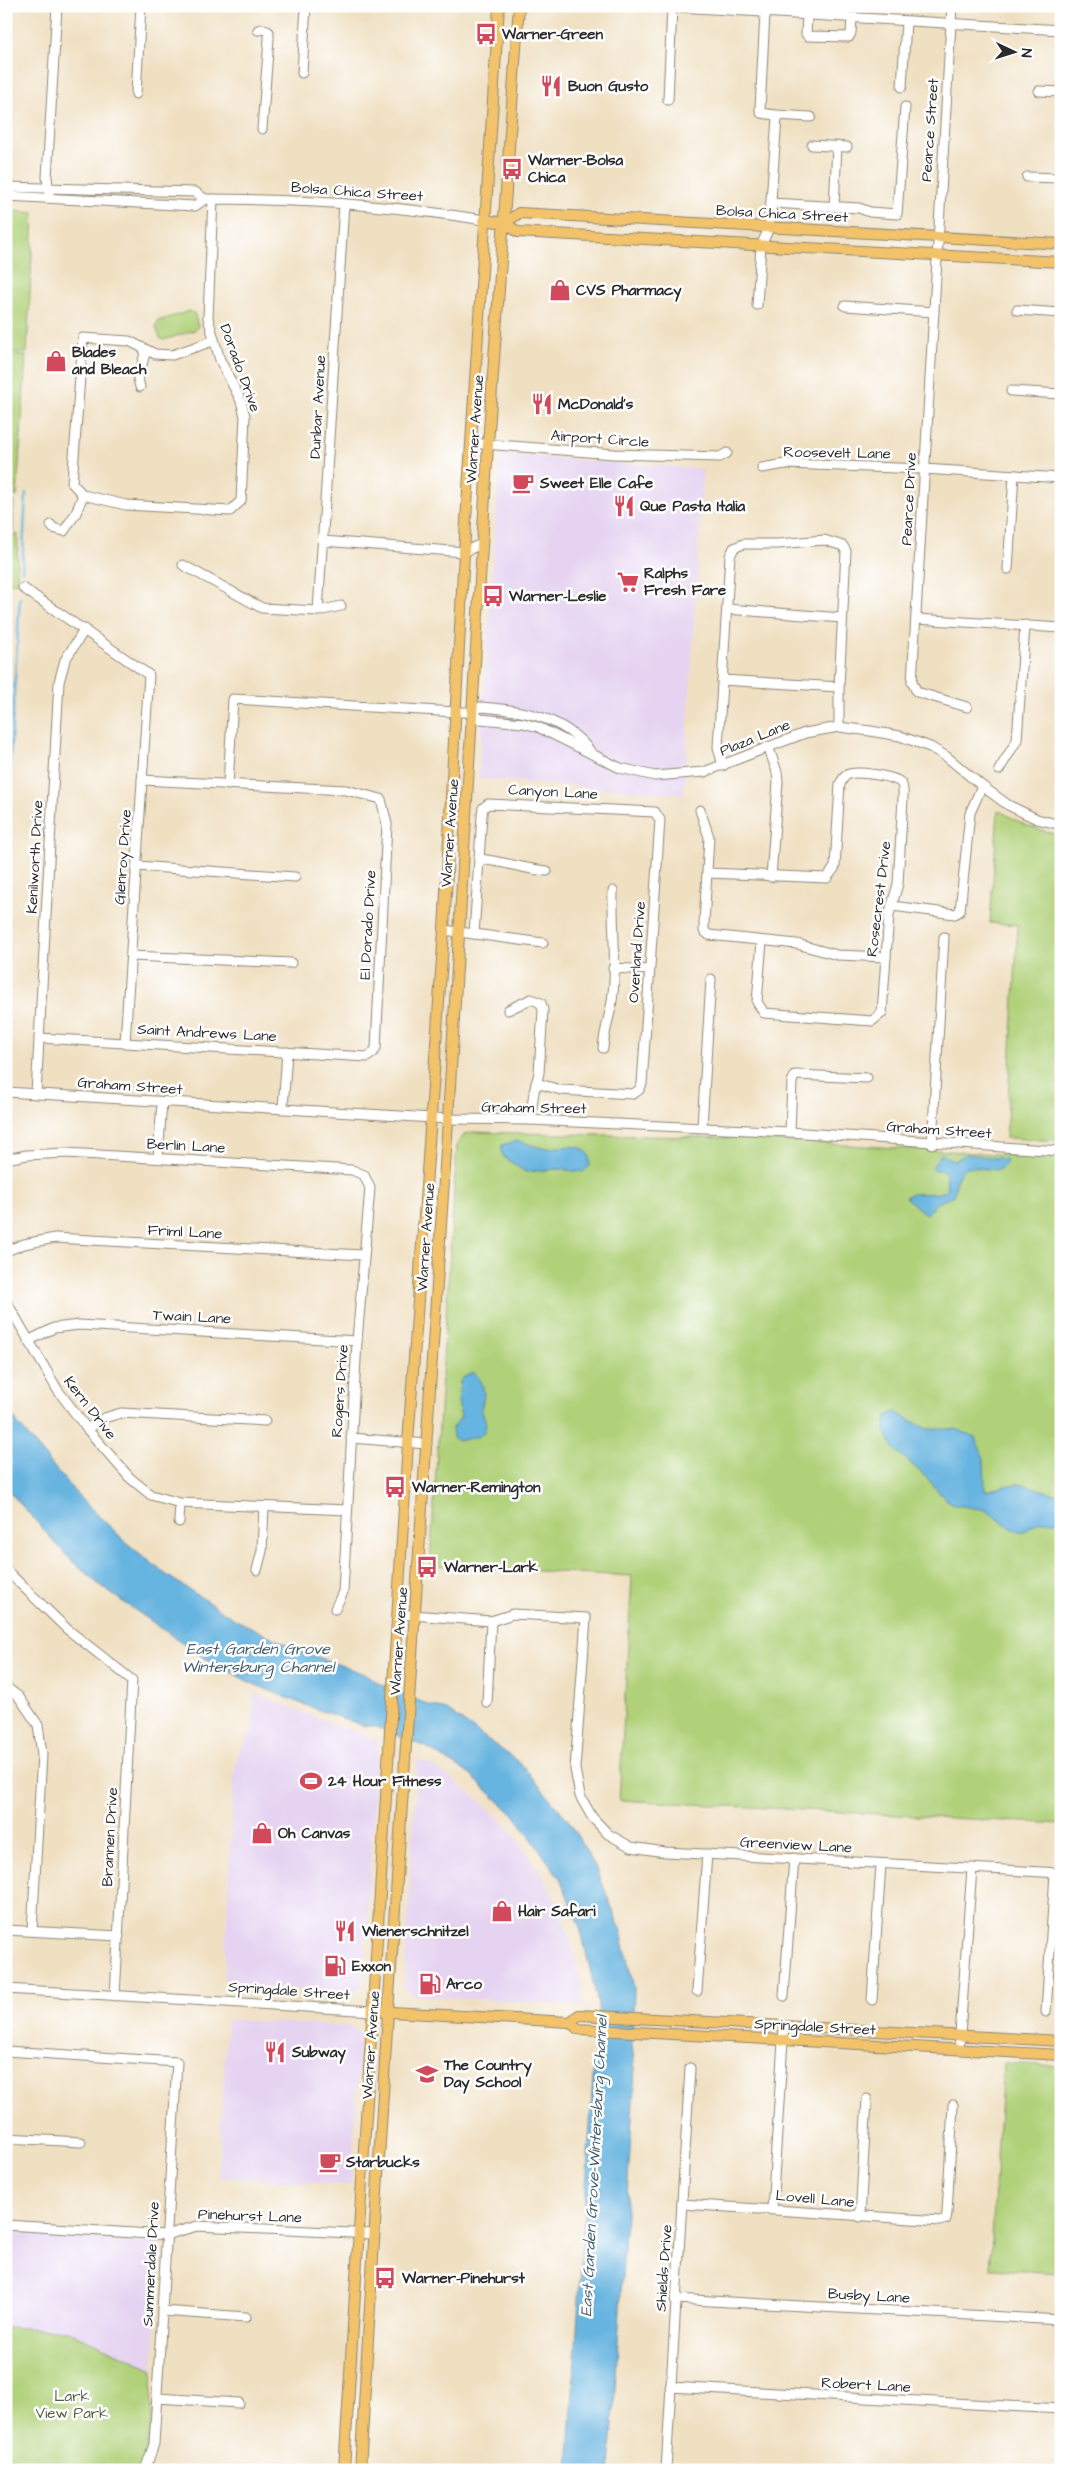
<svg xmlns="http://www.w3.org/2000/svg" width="1067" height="2476" font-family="'Architects Daughter',sans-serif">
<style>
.built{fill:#e5d3f1}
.green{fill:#b0d179;stroke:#6e7e52}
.water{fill:#66b4e0;stroke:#487086}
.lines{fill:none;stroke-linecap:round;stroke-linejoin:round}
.stream{stroke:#66b4e0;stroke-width:2.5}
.minor-casing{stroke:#8e8676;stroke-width:11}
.major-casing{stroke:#8e8676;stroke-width:12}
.minor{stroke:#fff;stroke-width:9}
.major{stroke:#f2c36a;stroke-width:10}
.labels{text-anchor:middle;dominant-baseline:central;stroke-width:5;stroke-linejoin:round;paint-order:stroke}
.poi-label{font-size:15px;font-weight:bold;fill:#2b2b2b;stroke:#fff;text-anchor:start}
.street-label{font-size:15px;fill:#2b2b2b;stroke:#fff}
.park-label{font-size:15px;fill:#535d42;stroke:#fff}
.water-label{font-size:16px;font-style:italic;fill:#405b6a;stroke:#fff}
</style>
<rect width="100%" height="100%" fill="#fff"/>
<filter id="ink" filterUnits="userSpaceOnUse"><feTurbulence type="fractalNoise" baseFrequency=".02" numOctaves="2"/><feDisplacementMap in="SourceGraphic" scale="10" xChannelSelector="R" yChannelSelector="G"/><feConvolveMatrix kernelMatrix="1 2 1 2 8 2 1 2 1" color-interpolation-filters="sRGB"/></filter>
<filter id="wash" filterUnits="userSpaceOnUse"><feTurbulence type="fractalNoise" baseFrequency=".0096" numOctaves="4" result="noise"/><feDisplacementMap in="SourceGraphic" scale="20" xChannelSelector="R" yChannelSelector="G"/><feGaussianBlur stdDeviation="1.12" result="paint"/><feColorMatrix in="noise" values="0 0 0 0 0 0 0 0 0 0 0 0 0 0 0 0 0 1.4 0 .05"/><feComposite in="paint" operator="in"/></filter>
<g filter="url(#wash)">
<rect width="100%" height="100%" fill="#f0e0c2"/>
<g class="built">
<polygon points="510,455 703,469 684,794 478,779 500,458"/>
<polygon points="254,1693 378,1741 363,1985 355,1992 231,1985 224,1981 234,1769 239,1751 252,1731"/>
<polygon points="417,1759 438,1769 486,1805 513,1832 544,1878 563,1917 571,1944 581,1982 583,2006 411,1995 404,1986"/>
<polygon points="227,2019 352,2027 357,2030 360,2036 351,2185 218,2177"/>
<polygon points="6,2231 154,2242 158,2245 161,2251 153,2369 67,2331 6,2327"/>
</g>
<g class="green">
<polygon points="6,210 34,213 27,353 6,352"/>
<polygon points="190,311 194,313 198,326 195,330 164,340 160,338 156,327 158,321"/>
<polygon points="6,355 26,356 17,497 6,492"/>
<polygon points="6,496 14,501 13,531 6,533"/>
<polygon points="18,534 17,582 6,584 6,535"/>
<polygon points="998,810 1025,825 1061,836 1061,1141 1006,1138 1018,925 990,923"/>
<polygon points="473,1132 733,1138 1061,1158 1061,1824 619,1800 632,1576 430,1565 457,1144 465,1134"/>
<polygon points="1003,2063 1061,2066 1061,2273 990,2269"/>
<path d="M6,2327L67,2331L153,2369C151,2395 154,2449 139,2470H6Z"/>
</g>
<g class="water">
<path d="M517,1141C526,1142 534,1147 544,1148C560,1149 592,1137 590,1166L583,1172L558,1169L525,1172L504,1157L501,1151L502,1145Z"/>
<path d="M941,1154L954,1161L966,1154L1005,1159L1007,1163L999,1170L967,1167C955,1174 957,1184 953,1196L935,1204L929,1212L925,1214L905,1197C918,1189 933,1198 947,1190L946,1174L942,1170H934L932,1167Z"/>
<path d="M471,1373H475C486,1385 485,1395 481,1409C485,1420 490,1427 480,1436L458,1441L453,1438L452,1428L461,1417L458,1401L460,1382L464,1377Z"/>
<polygon points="6,1405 18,1424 79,1497 128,1544 168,1576 236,1620 299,1650 367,1675 380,1684 431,1706 447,1710 521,1764 569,1821 597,1870 620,1928 634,1988 632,2046 635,2069 610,2470 568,2470 594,2062 598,2047 598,2004 581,1930 561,1880 516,1817 468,1773 424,1746 374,1726 362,1725 302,1704 249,1682 203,1657 103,1588 69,1558 6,1488"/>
<polygon points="895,1412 927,1429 956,1429 975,1437 984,1458 985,1491 1019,1483 1061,1496 1061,1521 1040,1521 1025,1531 1016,1531 985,1510 956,1505 945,1499 926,1477 893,1448 885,1430 887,1416"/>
</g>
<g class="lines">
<g class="stream">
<polyline points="22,571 26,493"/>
<polyline points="6,824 20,597"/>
</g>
</g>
</g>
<g filter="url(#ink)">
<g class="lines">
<g class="minor-casing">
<g id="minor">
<polyline points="662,6 1061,30"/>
<polyline points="952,6 912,682 917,692 967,707"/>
<polyline points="807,16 806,34 808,36 849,37 851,33 852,18"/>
<polyline points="258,30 263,29 269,32 269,39 262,129"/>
<polyline points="302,73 306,6"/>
<polyline points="902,87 906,22"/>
<polyline points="1039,91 1061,92"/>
<polyline points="136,94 141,6"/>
<polyline points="668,100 672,7"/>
<polyline points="775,115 811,117"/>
<polyline points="812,145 847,147"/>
<polyline points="1027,177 1061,178"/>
<polyline points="6,187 195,192 205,199"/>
<polyline points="49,193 47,177 57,6"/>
<path d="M6,196L195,206L205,199C298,199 393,205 484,220"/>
<polyline points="771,203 859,208 870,212 897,214 905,107"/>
<polyline points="834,207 837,146"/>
<polyline points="757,305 761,246 769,228 777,118 775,115 761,113 760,110 765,13"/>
<polyline points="845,306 934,312"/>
<polyline points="1017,310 1061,313"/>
<polyline points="140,387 138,379 146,350"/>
<polyline points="1011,391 1061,394"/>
<polyline points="471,443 614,454 720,457 727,453"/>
<polyline points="762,468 785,464 924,469 1061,478"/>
<polyline points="83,495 126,505 230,511 241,501 245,416 241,401 220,360 208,318 213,199"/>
<polyline points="83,495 72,483 83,338 129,341 155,354 172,355 213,341"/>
<polyline points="51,525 53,528 64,531 76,513 83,495"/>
<polyline points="323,541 464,552 483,543"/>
<polyline points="183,565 262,608 318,611 341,606"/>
<polyline points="1008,569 1014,475"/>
<polyline points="23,588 149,675 125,1042"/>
<polyline points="727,609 842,618"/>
<polyline points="318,611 344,204"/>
<polyline points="916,619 1061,628"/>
<polyline points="722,680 839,687"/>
<polyline points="473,712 480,719 523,723 538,727 620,768 655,776 704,772 805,733 839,727 870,731 900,736 930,747 947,757 982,786 1008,805 1037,819 1061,825"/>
<polyline points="768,746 777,772 778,782 771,877"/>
<polyline points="723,766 718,747 730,556 734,548 743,544 778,544 824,540 843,546 846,551 839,687 839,727"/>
<polyline points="999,770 1017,740 1025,625"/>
<path d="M228,785L233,699L456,712H473L480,707C521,710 563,716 590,751"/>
<polyline points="700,810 709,837 704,924 704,931 709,935 797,944 837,955 886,957"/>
<path d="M479,859C502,861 523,869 547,871"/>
<polyline points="137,866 295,877"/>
<path d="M708,873L827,878L835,867L840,784C842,781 843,777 847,775C855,770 894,776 901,783C904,787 903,793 903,798L898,884L889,915L882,1013L872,1021L764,1013L757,1002L762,941"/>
<polyline points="892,906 955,914 960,911 970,813 982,786"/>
<polyline points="444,930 543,943"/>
<polyline points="474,934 482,815 483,808 488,804 655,812 660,820 642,1084 639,1090 633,1094 561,1090 536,1083"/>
<polyline points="131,956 291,963"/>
<polyline points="613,968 649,970"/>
<polyline points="508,1010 531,999 541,1003 543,1010 539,1073 534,1092 530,1120"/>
<polyline points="39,1038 367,1057 373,1053 376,1048 387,824 381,799 346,790 142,780"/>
<path d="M603,1048C604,1034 608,1021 611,1007C618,969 612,930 613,891"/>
<polyline points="6,1092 449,1119 530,1120 790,1132 1061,1151"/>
<polyline points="36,1094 59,682 65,660 85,629"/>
<polyline points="283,1108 287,1052"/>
<polyline points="702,1127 711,979"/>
<polyline points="790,1132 792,1082 795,1075 867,1078"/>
<polyline points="932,1144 944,937"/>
<polyline points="158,1158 162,1102"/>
<polyline points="6,1159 27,1155 66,1153 352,1170 364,1175 370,1188 357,1341 343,1592 335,1609"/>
<polyline points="6,1251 24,1244 55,1238 363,1255"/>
<polyline points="6,1301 57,1389 87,1429 130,1478 151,1495 180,1503 347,1510"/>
<polyline points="28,1341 54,1328 79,1325 357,1341"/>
<polyline points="87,1429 104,1418 121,1413 265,1421"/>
<polyline points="351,1438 427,1444"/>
<polyline points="179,1522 180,1503"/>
<polyline points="6,1570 67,1629 132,1680 115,1996"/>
<polyline points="257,1570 262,1551 264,1507"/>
<polyline points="399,1614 491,1621 513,1614 586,1618 575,1769 580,1796 592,1817 608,1834 631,1847 665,1852 1061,1873"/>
<polyline points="6,1687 19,1697 38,1725 42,1754 32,1931"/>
<polyline points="487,1703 491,1621"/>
<polyline points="6,1930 119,1936"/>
<polyline points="6,1989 373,2011"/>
<polyline points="697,1991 707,1854"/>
<polyline points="784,1996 794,1858"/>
<polyline points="872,2000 881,1864"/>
<polyline points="1046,2012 1055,1873"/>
<polyline points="959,2049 972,1868"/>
<polyline points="6,2051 177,2062 154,2444 145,2470"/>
<polyline points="6,2138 81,2142"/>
<polyline points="682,2204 941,2221 946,2219 947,2213 953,2105"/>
<polyline points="772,2209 784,2026"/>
<polyline points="860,2217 867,2099"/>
<polyline points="6,2225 166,2235 197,2226 374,2234"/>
<polyline points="675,2299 1061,2320"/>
<polyline points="162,2311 246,2317"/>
<polyline points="670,2387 1061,2409"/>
<polyline points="157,2398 239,2403"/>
<polyline points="666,2470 690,2068"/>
</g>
</g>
<g class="major-casing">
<g id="major">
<polyline points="484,220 505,223 518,232 1061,262"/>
<polyline points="505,223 519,213 1061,244"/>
<polyline points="373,2011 570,2022 578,2029 1061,2055"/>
<polyline points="570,2022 579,2015 1061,2041"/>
<polyline points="344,2470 408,1443 444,930 464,552 499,6"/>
<polyline points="360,2470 388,2012 447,1136 488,445 519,6"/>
</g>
</g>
<use href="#minor" class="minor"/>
<use href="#major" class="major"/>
</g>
</g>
<defs>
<g id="bus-bare" transform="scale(1.725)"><path d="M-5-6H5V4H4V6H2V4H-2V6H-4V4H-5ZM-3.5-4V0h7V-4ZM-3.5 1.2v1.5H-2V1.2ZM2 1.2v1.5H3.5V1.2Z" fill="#d1495b" stroke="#fff" stroke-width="2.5" paint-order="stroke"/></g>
<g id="restaurant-bare" transform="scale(1.725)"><path d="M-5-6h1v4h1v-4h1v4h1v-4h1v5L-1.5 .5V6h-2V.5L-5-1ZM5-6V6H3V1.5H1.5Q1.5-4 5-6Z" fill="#d1495b" stroke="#fff" stroke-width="2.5" paint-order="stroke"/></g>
<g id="shop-bare" transform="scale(1.725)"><path d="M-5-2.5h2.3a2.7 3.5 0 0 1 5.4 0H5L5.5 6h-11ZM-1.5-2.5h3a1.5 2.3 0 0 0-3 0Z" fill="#d1495b" stroke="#fff" stroke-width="2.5" paint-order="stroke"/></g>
<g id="cafe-bare" transform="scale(1.725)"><path d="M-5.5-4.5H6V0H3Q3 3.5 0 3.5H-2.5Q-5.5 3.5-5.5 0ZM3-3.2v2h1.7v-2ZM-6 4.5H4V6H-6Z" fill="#d1495b" stroke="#fff" stroke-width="2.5" paint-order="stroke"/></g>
<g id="supermarket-bare" transform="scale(1.725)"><path d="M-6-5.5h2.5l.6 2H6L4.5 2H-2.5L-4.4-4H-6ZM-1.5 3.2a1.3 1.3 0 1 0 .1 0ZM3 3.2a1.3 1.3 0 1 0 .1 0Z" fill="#d1495b" stroke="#fff" stroke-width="2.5" paint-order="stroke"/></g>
<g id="stadium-bare" transform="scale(1.725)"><path d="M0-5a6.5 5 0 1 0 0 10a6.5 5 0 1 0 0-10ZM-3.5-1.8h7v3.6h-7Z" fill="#d1495b" stroke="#fff" stroke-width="2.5" paint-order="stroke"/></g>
<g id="fuel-bare" transform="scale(1.725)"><path d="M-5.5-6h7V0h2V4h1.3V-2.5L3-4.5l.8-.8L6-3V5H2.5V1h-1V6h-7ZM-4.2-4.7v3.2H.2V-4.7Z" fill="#d1495b" stroke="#fff" stroke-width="2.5" paint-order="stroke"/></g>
<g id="school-bare" transform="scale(1.725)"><path d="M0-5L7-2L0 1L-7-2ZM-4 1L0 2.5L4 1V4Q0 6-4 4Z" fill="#d1495b" stroke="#fff" stroke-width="2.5" paint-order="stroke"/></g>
</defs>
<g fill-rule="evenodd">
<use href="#bus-bare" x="486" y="34"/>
<use href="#restaurant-bare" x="551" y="86"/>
<use href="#bus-bare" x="512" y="169"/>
<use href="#shop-bare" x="560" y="290"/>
<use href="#shop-bare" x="56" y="361"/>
<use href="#restaurant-bare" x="542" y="404"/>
<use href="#cafe-bare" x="523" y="483"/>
<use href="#restaurant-bare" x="624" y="506"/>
<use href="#supermarket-bare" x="628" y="582"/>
<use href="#bus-bare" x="493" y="596"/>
<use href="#bus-bare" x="395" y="1487"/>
<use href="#bus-bare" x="427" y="1567"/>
<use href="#stadium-bare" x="311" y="1781"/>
<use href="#shop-bare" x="262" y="1833"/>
<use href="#shop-bare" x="502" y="1911"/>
<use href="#restaurant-bare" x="345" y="1931"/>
<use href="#fuel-bare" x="335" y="1966"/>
<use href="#fuel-bare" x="430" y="1984"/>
<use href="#restaurant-bare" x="275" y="2052"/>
<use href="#school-bare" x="427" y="2074"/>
<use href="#cafe-bare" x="330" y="2162"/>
<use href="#bus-bare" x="385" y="2278"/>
</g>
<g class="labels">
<g class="poi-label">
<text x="502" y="34">Warner-Green</text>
<text x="568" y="86">Buon Gusto</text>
<text x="528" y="160">Warner-Bolsa<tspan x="528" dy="17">Chica</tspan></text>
<text x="576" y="290">CVS Pharmacy</text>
<text x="72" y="352">Blades<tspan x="72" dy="17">and Bleach</tspan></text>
<text x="558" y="404">McDonald's</text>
<text x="540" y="483">Sweet Elle Cafe</text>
<text x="640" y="506">Que Pasta Italia</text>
<text x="644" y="573">Ralphs<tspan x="644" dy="17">Fresh Fare</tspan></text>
<text x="509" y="596">Warner-Leslie</text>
<text x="412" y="1487">Warner-Remington</text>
<text x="444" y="1567">Warner-Lark</text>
<text x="328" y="1781">24 Hour Fitness</text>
<text x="278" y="1833">Oh Canvas</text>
<text x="518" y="1911">Hair Safari</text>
<text x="362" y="1931">Wienerschnitzel</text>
<text x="352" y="1966">Exxon</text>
<text x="446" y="1984">Arco</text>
<text x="292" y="2052">Subway</text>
<text x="444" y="2065">The Country<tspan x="444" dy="17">Day School</tspan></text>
<text x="346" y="2162">Starbucks</text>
<text x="402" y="2278">Warner-Pinehurst</text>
</g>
<g class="street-label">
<text transform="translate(930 130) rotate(-86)">Pearce Street</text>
<text transform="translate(357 192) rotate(4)">Bolsa Chica Street</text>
<text transform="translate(782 214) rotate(3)">Bolsa Chica Street</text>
<text transform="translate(240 368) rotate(70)">Dorado Drive</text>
<text transform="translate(318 407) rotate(-87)">Dunbar Avenue</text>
<text transform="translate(475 429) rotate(-86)">Warner Avenue</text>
<text transform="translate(600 439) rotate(4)">Airport Circle</text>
<text transform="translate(837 453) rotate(1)">Roosevelt Lane</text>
<text transform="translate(909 499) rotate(-87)">Pearce Drive</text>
<text transform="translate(755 738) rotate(-22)">Plaza Lane</text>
<text transform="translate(553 792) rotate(3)">Canyon Lane</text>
<text transform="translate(450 833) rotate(-86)">Warner Avenue</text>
<text transform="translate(35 857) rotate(-87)">Kenilworth Drive</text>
<text transform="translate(123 857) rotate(-86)">Glenroy Drive</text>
<text transform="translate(879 899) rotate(-83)">Rosecrest Drive</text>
<text transform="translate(368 925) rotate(-87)">El Dorado Drive</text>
<text transform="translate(637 952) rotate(-86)">Overland Drive</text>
<text transform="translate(207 1033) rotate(3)">Saint Andrews Lane</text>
<text transform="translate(130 1086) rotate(4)">Graham Street</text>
<text transform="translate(534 1108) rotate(1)">Graham Street</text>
<text transform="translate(939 1130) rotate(4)">Graham Street</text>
<text transform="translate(186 1146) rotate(3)">Berlin Lane</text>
<text transform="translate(185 1232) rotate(3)">Friml Lane</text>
<text transform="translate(426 1237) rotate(-86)">Warner Avenue</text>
<text transform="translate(192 1317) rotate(3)">Twain Lane</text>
<text transform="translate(340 1391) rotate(-86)">Rogers Drive</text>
<text transform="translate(90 1408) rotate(52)">Kern Drive</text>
<text transform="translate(399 1641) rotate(-86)">Warner Avenue</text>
<text transform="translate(110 1837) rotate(-87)">Brannen Drive</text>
<text transform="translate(796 1845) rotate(3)">Greenview Lane</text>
<text transform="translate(289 1991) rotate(4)">Springdale Street</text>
<text transform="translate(815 2027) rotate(3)">Springdale Street</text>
<text transform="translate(371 2045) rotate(-86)">Warner Avenue</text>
<text transform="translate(815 2199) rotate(5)">Lovell Lane</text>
<text transform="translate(250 2216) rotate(2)">Pinehurst Lane</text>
<text transform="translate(151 2264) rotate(-87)">Summerdale Drive</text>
<text transform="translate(664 2268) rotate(-86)">Shields Drive</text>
<text transform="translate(869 2296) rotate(3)">Busby Lane</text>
<text transform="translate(866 2385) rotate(3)">Robert Lane</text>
</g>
<g class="park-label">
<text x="72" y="2396">Lark<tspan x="72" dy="17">View Park</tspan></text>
</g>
<g class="water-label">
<text x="258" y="1649">East Garden Grove<tspan x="258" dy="18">Wintersburg Channel</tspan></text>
<text transform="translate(594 2166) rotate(-87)">East Garden Grove-Wintersburg Channel</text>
</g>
</g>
<rect width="1067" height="2476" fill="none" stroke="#fff" stroke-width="25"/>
<g transform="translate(1014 52) rotate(94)" stroke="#ffffff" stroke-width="4" paint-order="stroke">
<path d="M0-4L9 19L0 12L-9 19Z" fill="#2b2b2b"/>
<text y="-8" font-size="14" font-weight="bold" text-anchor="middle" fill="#2b2b2b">N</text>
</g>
</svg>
